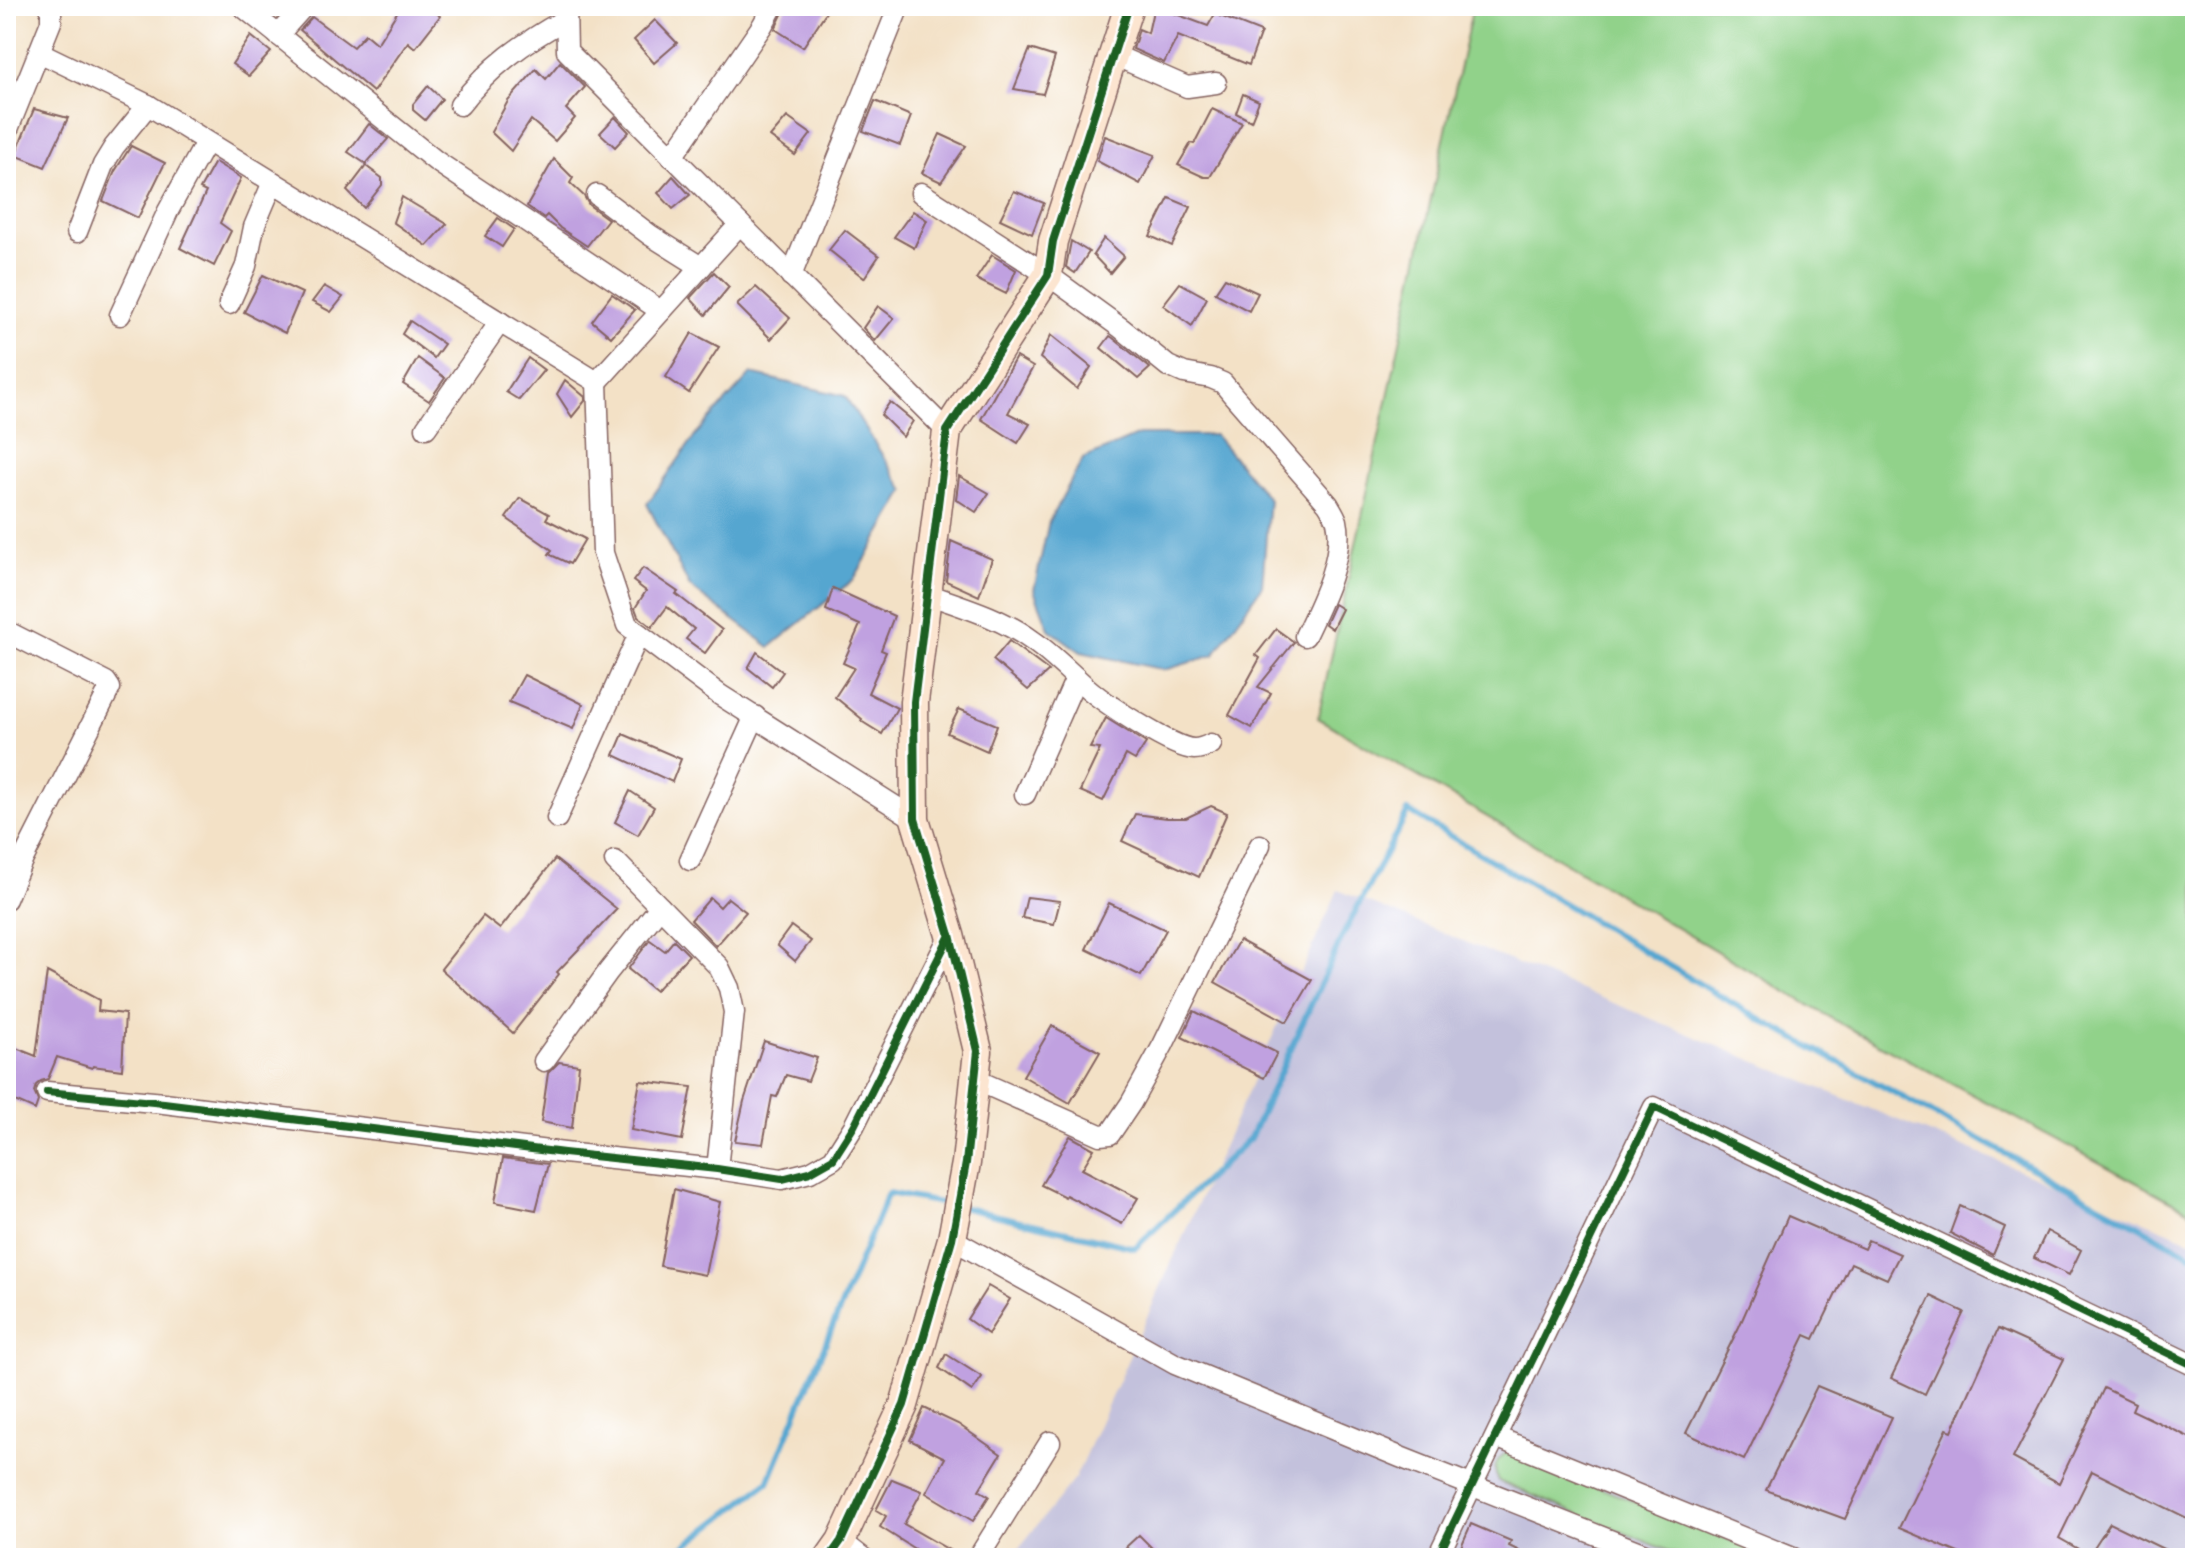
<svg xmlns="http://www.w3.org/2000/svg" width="2201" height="1564" font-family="'Shantell Sans',sans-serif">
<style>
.industrial{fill:#c3c1dc}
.green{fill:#91d28a;stroke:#6e785a;stroke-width:2}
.water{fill:#55a6d0;stroke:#50627e;stroke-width:2}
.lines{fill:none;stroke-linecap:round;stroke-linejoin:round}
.stream{stroke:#55a6d0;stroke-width:6}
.building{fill:#c0a1e0}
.street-casing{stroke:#856361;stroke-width:23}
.secondary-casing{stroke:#856361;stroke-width:31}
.street{stroke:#fff;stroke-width:20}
.secondary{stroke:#fce5d0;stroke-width:28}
.cycleway-casing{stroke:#fff;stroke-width:13}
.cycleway{stroke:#1b5e20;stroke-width:8}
</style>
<rect width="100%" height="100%" fill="#fff"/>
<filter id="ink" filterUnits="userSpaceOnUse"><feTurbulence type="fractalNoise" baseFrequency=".0125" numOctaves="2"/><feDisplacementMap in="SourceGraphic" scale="16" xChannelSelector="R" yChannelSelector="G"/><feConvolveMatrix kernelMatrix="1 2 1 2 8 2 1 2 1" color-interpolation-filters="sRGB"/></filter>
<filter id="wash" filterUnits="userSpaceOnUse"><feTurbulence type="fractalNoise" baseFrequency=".006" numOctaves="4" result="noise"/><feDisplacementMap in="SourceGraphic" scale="32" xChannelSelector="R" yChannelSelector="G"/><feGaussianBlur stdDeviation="1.8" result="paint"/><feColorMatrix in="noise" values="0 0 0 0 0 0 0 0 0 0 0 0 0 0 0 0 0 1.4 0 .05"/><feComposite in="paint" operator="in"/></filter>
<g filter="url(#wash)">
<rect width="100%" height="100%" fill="#f3e1c6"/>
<polygon class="industrial" points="1338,890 2195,1242 2195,1558 1011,1558 1075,1478"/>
<g class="green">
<polygon points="1473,6 2195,6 2195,1214 1843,1025 1318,718"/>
<path d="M1506,1453H1513L1775,1558H1686L1500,1482C1492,1471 1494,1460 1506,1453Z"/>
</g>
<g class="water">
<polygon points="751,374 845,396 905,491 854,579 770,647 690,587 647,504 698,432"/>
<polygon points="1139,435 1215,435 1269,499 1262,586 1214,655 1165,670 1081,652 1049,629 1034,590 1049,521 1083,459"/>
</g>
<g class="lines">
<g class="stream">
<polyline points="965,1208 1135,1248 1250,1138 1343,935 1408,811 1754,1016 2195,1257"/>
<polyline points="669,1558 768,1482 888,1193 951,1205"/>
</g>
</g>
<g id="blocks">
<g class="building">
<polygon points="401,6 429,6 440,16 415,48 408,42 373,92 300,30 312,17 353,47 365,34 377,44"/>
<polygon points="786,6 830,6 803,47 775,29"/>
<polygon points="1154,6 1208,26 1215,14 1261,32 1249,65 1178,36 1164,63 1133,49 1139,29 1148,33"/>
<polygon points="655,20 677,43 654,63 634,40"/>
<polygon points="251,36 271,52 249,76 232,64"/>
<polygon points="1030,49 1055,57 1043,94 1014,89"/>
<polygon points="560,62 585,87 566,109 575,118 555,141 531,120 511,151 491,132 508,101 536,69 546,79"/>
<polygon points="428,86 442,99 425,120 413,110 413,104"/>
<polygon points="1243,94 1259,101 1251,121 1236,113"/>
<polygon points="875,101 911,116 900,145 863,131"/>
<polygon points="34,109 68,118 45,167 15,155"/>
<polygon points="1212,109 1242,123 1210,177 1204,177 1178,165 1191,143 1194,144"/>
<polygon points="615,117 629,132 615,147 600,133"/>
<polygon points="787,117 811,134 795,155 770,137"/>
<polygon points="369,124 388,139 366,164 348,152"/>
<polygon points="940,134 966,146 941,182 922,173"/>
<polygon points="1105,136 1155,155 1140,184 1097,161"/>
<polygon points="131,146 165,163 138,218 103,201 115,171"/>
<polygon points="554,159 573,178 570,183 584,196 589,205 608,219 587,246 560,228 547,215 544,218 527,206"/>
<polygon points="215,162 241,178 220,223 231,231 214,266 180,248 206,192 200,189"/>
<polygon points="366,166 382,178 382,185 364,208 347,191"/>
<polygon points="673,176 690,195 673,209 658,193"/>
<polygon points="1014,191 1044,203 1032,234 1000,219"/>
<polygon points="402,197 447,224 427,246 393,222"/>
<polygon points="1169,198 1191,207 1172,246 1150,236"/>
<polygon points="913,211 927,220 914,248 894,237"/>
<polygon points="498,218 514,229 502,247 485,236"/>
<polygon points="845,230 879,256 864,278 829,250"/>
<polygon points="1104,238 1124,256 1110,273 1093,255"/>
<polygon points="1071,241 1089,252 1075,273 1066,267"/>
<polygon points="992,255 1016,270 1006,294 976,279"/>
<polygon points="714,272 729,287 706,315 690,298"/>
<polygon points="263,275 302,293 285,333 244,312"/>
<polygon points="1225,278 1258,293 1249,311 1215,293"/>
<polygon points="1180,283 1207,298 1192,326 1163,305"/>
<polygon points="324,286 343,297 331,312 312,302"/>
<polygon points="756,287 790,318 771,339 737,305"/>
<polygon points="612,294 635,310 611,337 592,321"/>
<polygon points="878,306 894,318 875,341 863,328"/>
<polygon points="410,321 444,344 434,358 402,334"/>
<polygon points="692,333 719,347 689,393 666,377"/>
<polygon points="1051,335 1091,367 1077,389 1040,358"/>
<polygon points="1110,336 1113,338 1150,368 1138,379 1101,348"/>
<polygon points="1016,357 1033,367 1008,413 1030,424 1018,443 981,419"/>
<polygon points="418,358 445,378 429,401 403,384"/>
<polygon points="528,358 544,370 519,400 506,392"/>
<polygon points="565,380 585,397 585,401 572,417 557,394"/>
<polygon points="890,402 913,421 903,437 881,415"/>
<polygon points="959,476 989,493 976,512 956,499"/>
<polygon points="520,498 549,514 546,519 585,539 570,564 549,554 552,550 506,518"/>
<polygon points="951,541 992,559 979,596 946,581"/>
<polygon points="643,568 678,592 676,594 722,630 705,653 686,639 694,629 667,607 652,627 638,616 635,608 646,591 633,581"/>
<polygon points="833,588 894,616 881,650 886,652 868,693 897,708 882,734 861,721 862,719 835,697 854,668 843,663 860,625 826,610"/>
<polygon points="1334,604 1342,609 1332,629 1325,624"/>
<polygon points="1276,629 1294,642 1258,687 1271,693 1252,728 1229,715 1260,658 1256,655"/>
<polygon points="1009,641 1049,671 1028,690 993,660"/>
<polygon points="757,652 783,672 772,687 748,668"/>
<polygon points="524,675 583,704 573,729 509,702"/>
<polygon points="959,709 997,725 987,751 947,733"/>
<polygon points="1106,718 1146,743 1135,760 1126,755 1103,801 1080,791 1100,749 1090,748"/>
<polygon points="623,734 681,759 672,782 614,755"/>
<polygon points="630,791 654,807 638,835 615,822"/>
<polygon points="1211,806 1227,813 1199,877 1122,841 1135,814 1167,818 1186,818"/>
<polygon points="555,859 617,909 557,972 559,974 513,1033 441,969 483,916 500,929"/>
<polygon points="1027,897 1060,901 1054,924 1022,918"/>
<polygon points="710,898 720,907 728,898 746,912 716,946 691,920"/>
<polygon points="1109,903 1166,930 1141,976 1086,949"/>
<polygon points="791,926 811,941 795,961 777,945"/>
<polygon points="650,940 665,951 674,940 689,955 655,991 628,969"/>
<polygon points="1239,940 1312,980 1287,1022 1215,982"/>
<polygon points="47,972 99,1000 98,1011 125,1014 122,1070 93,1066 92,1068 57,1057 48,1079 41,1081 36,1085 34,1092 38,1101 35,1110 6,1097 6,1044 36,1056"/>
<polygon points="1194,1011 1277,1053 1264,1078 1182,1037"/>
<polygon points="1052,1026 1100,1052 1070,1103 1023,1076"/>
<polygon points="764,1041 817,1058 808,1081 786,1075 777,1097 772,1096 763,1144 735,1141 744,1101"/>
<polygon points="559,1062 579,1065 572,1128 541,1122 548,1073"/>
<polygon points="640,1081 692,1087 682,1140 631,1130"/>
<polygon points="1070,1136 1094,1149 1082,1169 1138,1198 1122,1224 1066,1195 1065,1197 1041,1185"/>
<polygon points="503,1158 548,1164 536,1210 495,1202"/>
<polygon points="674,1189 720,1202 705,1275 660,1266"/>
<polygon points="1960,1206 2005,1227 1993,1255 1950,1233"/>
<polygon points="1788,1216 1864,1249 1868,1240 1900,1254 1887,1279 1851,1263 1814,1339 1805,1335 1744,1460 1686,1433 1739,1327"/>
<polygon points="2047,1231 2081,1250 2069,1275 2034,1258"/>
<polygon points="988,1286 1010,1299 988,1334 967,1319"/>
<polygon points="1931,1296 1964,1312 1925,1394 1891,1378"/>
<polygon points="1998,1329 2064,1359 2013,1458 2059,1483 2104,1388 2135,1403 2132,1410 2195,1440 2195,1522 2092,1471 2059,1538 2089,1555 2110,1523 2182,1558 1970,1558 1899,1528 1947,1429 1952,1431"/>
<polygon points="946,1354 982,1377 972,1391 939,1368"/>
<polygon points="1817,1386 1892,1417 1845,1519 1766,1490"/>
<polygon points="924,1408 958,1424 1001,1454 979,1490 989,1496 973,1521 926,1493 945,1458 910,1440"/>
<polygon points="892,1479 922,1491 904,1524 963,1558 929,1558 880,1527 886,1516 876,1510"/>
<polygon points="1471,1524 1511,1541 1509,1546 1534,1558 1456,1558"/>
<polygon points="1139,1535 1162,1558 1137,1558 1126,1547"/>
</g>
</g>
</g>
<g filter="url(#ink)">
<use href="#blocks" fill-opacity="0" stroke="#856361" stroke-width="2"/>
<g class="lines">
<g class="street-casing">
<g id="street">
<polyline points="242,6 436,161 661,311"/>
<polyline points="566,6 567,51 947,431"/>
<polyline points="278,35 304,6"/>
<polyline points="39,52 148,105 597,382 740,224"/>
<polyline points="1114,55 1187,87 1216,83"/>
<path d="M460,105C489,67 524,42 566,19"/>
<polyline points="6,134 51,22 51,6"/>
<polyline points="672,157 762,26 773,6"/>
<path d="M921,193L1048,275L1121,328L1168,366L1184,373L1211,378L1223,383L1232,394L1328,504C1331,509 1335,515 1337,521C1345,556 1320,605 1305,636"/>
<polyline points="597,195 650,235 701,267"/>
<polyline points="77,232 103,165 114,147 148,105"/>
<polyline points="791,276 899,6"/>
<polyline points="229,304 246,266 254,227 273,182"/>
<polyline points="120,315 168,211 206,142"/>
<polyline points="597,382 603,553 627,625 720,695 915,819"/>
<polyline points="426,428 500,322"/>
<path d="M927,594C964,607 1002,618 1033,641C1052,654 1067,670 1084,685C1101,701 1173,749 1194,749C1200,749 1205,747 1211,744"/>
<polyline points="6,631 106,682 110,688 21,863 6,899"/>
<polyline points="1025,794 1076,678"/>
<polyline points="557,818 639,634"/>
<polyline points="690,860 755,716"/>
<polyline points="615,861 719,967 729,988 734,1012 717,1169"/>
<polyline points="544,1061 608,972 660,907"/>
<polyline points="974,1079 1100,1135 1110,1134 1131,1103 1163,1045 1260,845"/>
<polyline points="47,1092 164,1103 564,1153 717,1169 782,1179 810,1172 833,1159 854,1126 950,935"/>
<polyline points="952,1239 1175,1364 1400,1457 1655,1558"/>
<polyline points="1496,1437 1793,1558"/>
<polyline points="841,1541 863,1558"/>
<polyline points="978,1558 1050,1442"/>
<polyline points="1437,1558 1654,1107 2195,1366"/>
</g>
</g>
<g class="secondary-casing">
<polyline id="secondary" points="829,1558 841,1541 904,1405 952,1239 966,1163 978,1051 950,935 915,819 914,702 947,431 1048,275 1053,241 1129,6"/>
</g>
<use href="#street" class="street"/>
<use href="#secondary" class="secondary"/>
<g class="cycleway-casing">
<g id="cycleway">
<polyline points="47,1092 164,1103 564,1153 717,1169 782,1179 810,1172 833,1159 854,1126 950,935"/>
<polyline points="829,1558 841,1541 904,1405 952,1239 966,1163 978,1051 950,935 915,819 914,702 947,431 1048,275 1053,241 1129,6"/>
<polyline points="1437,1558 1654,1107 2195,1366"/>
</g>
</g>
<use href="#cycleway" class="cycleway"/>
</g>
</g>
<rect width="2201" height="1564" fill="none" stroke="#fff" stroke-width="32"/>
</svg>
